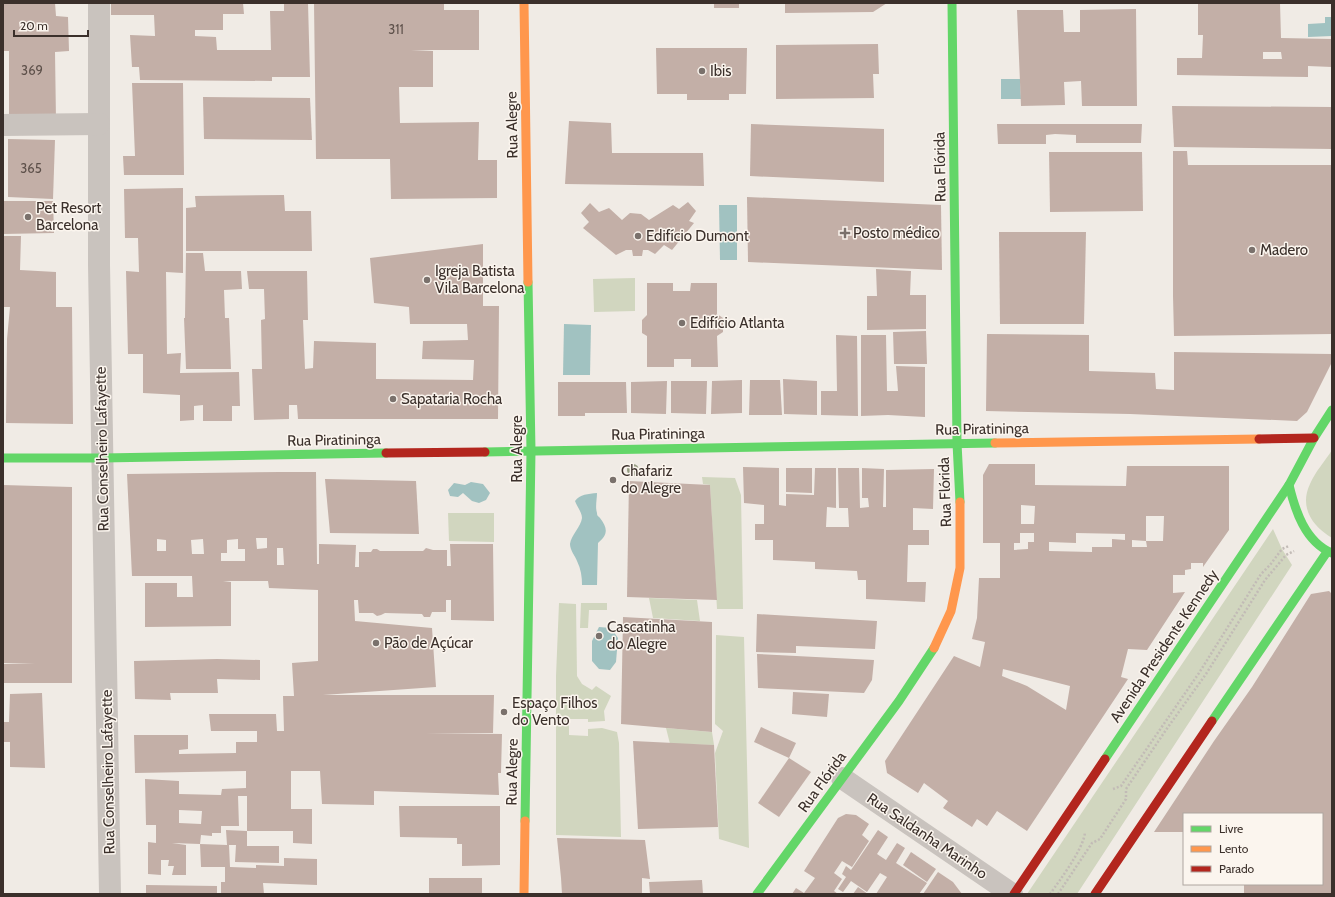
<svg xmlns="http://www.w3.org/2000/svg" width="1335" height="897" font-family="Cabin,sans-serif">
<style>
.green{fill:#d1d6bf}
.water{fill:#a1c2c1}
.building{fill:#c3afa7;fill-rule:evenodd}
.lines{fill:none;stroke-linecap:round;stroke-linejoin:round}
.path{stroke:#c2bbb6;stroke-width:2.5;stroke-dasharray:2 2;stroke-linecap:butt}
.street{stroke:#c9c3be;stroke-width:22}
.fast{stroke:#63d668;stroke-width:9}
.slow{stroke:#ff974d;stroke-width:9}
.jam{stroke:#b3261e;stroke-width:9}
.tree{fill:#959b80}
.poi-dot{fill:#7a716c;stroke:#fbf5ee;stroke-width:1.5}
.labels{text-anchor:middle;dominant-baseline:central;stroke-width:3;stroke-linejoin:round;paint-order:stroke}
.number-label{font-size:13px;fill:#5d504a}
.poi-label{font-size:15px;fill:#3b302b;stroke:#fbf5ee;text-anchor:start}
.street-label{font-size:15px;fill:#3b302b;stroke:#fbf5ee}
</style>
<rect width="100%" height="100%" fill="#f0ebe5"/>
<g class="green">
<polygon points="635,278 635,311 594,312 593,279"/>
<path d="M1332,450V538C1312,526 1299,507 1310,484C1315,472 1325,461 1332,450Z"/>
<polygon points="702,477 735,478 741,495 743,609 717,609 710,485 703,484"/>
<polygon points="448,513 494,513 494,542 449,541"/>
<polygon points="1273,529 1282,549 1292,565 1077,894 1027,894"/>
<polygon points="649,598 697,600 700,621 653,618"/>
<polygon points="559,603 576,604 577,676 582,684 592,690 596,686 611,696 604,711 605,721 588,722 588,719 569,719 569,735 588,736 588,729 602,728 617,732 619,743 621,837 556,835 556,676"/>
<polygon points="581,603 607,603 607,610 589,610 588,628 580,628"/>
<polygon points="716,635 744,637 749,848 719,839 715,753 723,731 715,724"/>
<polygon points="666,728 712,732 714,745 670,744"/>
</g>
<g class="water">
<polygon points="1325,17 1331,17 1332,36 1308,37 1308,24 1325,23"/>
<polygon points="1001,79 1020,79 1021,99 1001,99"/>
<polygon points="719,205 737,205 737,260 720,260"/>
<polygon points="564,324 591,325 590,375 563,375"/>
<polygon points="471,482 483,484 490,493 486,500 479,503 472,501 463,493 458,497 450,496 448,490 454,483 465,485"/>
<path d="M597,493C597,499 595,507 597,513C597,516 598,516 600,518C608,528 608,535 598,543L597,585H582C582,577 581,569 577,561C575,556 570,550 570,544C571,535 581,527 582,518C582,512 577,507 575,501C580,494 588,494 597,493Z"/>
<polygon points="599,627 611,628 618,638 616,662 610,670 599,669 592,661 592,641"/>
</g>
<g class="building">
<polygon points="3,3 55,3 56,16 68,17 69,51 55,52 56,121 9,120 9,51 3,51"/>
<polygon points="111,3 243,3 244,14 223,14 223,30 195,30 195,36 216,37 217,50 271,50 270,11 284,11 284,3 308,3 310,77 272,77 272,81 140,80 139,67 132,67 130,35 155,36 154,15 111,15"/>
<polygon points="314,3 444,3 444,10 479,10 479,50 411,50 433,51 433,87 399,87 400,123 479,122 478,160 497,160 497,198 391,199 390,159 316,159"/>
<rect x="714" y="3" width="25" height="5"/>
<polygon points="785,3 887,3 873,12 785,13"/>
<path d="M1198,3H1280L1281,38L1332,39V67L1308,66V77L1177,75V58H1202L1203,35H1198ZM1263,52H1281L1282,59H1263Z"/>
<polygon points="1136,9 1137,106 1082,106 1081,81 1064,82 1065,105 1021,106 1017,10 1063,10 1064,32 1080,32 1080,10"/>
<polygon points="878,44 879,74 873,74 874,98 776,99 776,45"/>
<polygon points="656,48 747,48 746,94 729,94 729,100 687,100 687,94 657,94"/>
<polygon points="132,83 183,83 184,175 124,175 123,156 135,156"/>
<polygon points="203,97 310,98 312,140 204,139"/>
<polygon points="1172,106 1332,107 1332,149 1174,147"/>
<polygon points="569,121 611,123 612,153 703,153 704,186 565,184"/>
<polygon points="751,124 884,129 884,182 750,176"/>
<polygon points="997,124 1142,124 1141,143 1076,143 1076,135 1055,134 1046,135 1046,144 998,144"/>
<polygon points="8,139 55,140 53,199 8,197"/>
<polygon points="1173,151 1187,151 1188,165 1332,165 1332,334 1174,336 1173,296"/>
<polygon points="1049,152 1142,152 1143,211 1050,212"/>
<polygon points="183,188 183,273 166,272 167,354 181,353 180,373 239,372 240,406 232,406 232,421 203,421 203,405 194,406 194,420 180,421 180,395 143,393 143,354 128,354 126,271 139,272 138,238 125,238 124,189"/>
<polygon points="284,195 285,211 311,211 312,251 186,251 186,208 196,207 195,196"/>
<polygon points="747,197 941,205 942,270 748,262"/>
<polygon points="3,201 53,201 54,233 3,234"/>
<polygon points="688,202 696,211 689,221 694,223 672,250 664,245 655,254 648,250 643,250 642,256 633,256 632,250 626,250 616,255 583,228 589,222 581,213 590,203 599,212 609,208 622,220 630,213 641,214 649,220 673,205 679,209"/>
<polygon points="999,232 1086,232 1084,324 1000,324"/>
<polygon points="3,236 21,236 20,270 56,272 56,307 72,307 73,424 6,423 7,339 10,307 3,307"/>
<polygon points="483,244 483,306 499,306 498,419 298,419 297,405 289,405 289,419 254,420 252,369 262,369 261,320 265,319 264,289 249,289 247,271 307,271 308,320 303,320 305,369 313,368 314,341 376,343 376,379 473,380 474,360 422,359 423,341 468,340 467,324 410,324 409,307 374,303 370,258"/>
<polygon points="186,253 203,253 205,271 241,271 242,289 224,290 225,318 229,318 231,369 186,369 184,318 185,318"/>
<polygon points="876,269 911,271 910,295 926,295 926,329 867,330 867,296 877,296"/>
<polygon points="647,283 673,283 673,291 690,291 691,283 717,283 717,314 723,318 723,332 717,336 718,367 691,367 691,359 674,359 674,367 647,367 647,336 642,333 642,320 647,315"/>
<polygon points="926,331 927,364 894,364 893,332"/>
<polygon points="987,334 1089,335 1089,371 1155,373 1156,389 1174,390 1174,352 1332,354 1332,362 1307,412 1297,421 1130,414 986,411"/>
<polygon points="836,335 857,336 858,416 821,415 821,391 837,391"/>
<polygon points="861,335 886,335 887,391 898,391 896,366 925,367 925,417 888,415 861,416"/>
<polygon points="783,379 817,381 817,415 784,414"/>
<polygon points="742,380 742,413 711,414 712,381"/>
<polygon points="750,380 780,380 782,415 749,415"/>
<polygon points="667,381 666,414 631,413 631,382"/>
<polygon points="671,381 707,381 706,414 671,413"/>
<polygon points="558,382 626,382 627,413 585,413 585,416 558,416"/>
<path d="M989,464H1035V485L1126,486L1127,466H1229V530L1203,567V563H1191V569L1185,570V575H1173V593L1185,592L1147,650L1128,649L1121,677L1128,679L1027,831L997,811L987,826L977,819L972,827L943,808L948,801L924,783L918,793L887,773L885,761L954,656L980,667L985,642L972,639L977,618L979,578H1000V543H983V475ZM1021,505L1035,506L1034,524H1021ZM1146,516H1164L1163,541H1146L1147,547H1132V540L1146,541ZM1020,533H1034V542H1028V549L1014,550V543H1020ZM1076,533L1125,534V540L1112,539V547H1092V552L1049,551V542L1076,543ZM1003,669L1070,686L1066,710L1027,686L1002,676Z"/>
<polygon points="743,467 779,468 779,505 786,506 786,494 814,495 815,468 836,468 836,508 827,507 826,527 849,527 848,508 839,508 838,468 859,468 860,508 869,507 868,498 862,498 862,468 884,469 883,507 886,507 886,470 934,469 933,509 913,508 913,530 929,530 929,545 908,545 907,582 926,582 925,602 866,599 866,580 858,580 857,571 815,569 815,562 773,560 773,540 755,540 755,524 764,524 764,505 744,503"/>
<polygon points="786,468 812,468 812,493 786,492"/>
<path d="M280,472H316L317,564H319V544L356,545L355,567H359V552H371L373,549H377L380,551H423L426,548L433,550H447V566H451L450,544H493L494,621L451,620V600H446V612H432L430,617H424L422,614L385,613L381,615L377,616L373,613H359L358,600H354L355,621L432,628L436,687L323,695H494L493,733H426L502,734L501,773H498L499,795L374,791V805L322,804L320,771H291V809H312V844L293,843V831H247V846H279V863L235,862L236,845H229L230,867L256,868V865L284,866V858L317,859V885L263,883L264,894H221V882H225V867H201L200,844L227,845L226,830L247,831V796H238L239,826H221V833H212V836L201,835L200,844L172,843L186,845V875H172L174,866H168L169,860H161V875L148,874V842L156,843V825H146L145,779L179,781V794L221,795L222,789L246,788V771L135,773L134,735H188V749L179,750V754L236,753V742H257V731H211L209,714H276L277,731H284L283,696H294L292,663L318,661V590L269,588L268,581H223L231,582V626L145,627V583H177V597H193L192,576H132L127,474ZM256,538H267V548L257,549ZM157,539L166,540V551H157ZM203,539L204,554H192L191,540ZM238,539V549H245V561H221V553H227V540ZM277,548H283L284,565H277ZM179,810L202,811L201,824L179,823Z"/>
<polygon points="325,479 416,481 419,534 330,533"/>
<polygon points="629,481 710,485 717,600 627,597"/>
<polygon points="3,485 72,487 72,683 3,683 3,664 35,664 3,663"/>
<polygon points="1329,591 1332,594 1332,894 1244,894 1244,884 1322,884 1322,814 1184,814 1184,832 1154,832 1214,741 1252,687 1311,594"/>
<polygon points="757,614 877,621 875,649 796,646 796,638 796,653 756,652"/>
<polygon points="623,617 712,622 712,732 621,724"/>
<polygon points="757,654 874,660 872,680 864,693 758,688"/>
<polygon points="217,659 260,660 260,680 217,679 218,693 170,693 171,700 135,699 134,661"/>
<polygon points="793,692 829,694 827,717 792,714"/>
<polygon points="42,693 45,768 10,767 10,742 3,742 3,722 9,722 10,694"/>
<polygon points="761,727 796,743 789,758 754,742"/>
<polygon points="633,741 714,745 718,827 638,829"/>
<polygon points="789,758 811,772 779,817 758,803"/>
<polygon points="399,806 500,806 500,865 462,866 462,844 457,844 457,838 400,837"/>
<polygon points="846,814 856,815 869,824 862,835 869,841 852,867 842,861 834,873 842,879 834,891 838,894 792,894 796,888 804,893 815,878 804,871 838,818"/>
<polygon points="878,830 888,837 877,854 886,860 897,843 905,848 896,863 927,883 919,894 876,894 887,877 880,873 867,892 851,881 843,892 838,889 846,877 842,874 846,866 851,870"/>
<polygon points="557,838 645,840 650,879 642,878 642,894 562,894 561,878"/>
<polygon points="911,852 936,869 927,882 903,865"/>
<polygon points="938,872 953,882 962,894 923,894"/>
<rect x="429" y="878" width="53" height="16"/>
<polygon points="702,880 703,894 650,894 649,882"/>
<polygon points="146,885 217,886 217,894 146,894"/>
<polygon points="858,887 868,894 853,894"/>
</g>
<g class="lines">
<g class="path">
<polyline points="1113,789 1121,786 1199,673 1261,574 1270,565 1282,549 1289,546"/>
<path d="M1050,894C1060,880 1084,848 1085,832"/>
<polyline points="1058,894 1092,843 1100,839 1126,799 1126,789 1168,727 1206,674 1265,580 1286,555 1294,551"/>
</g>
<g class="street">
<polyline points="99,3 99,265 110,894"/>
<polyline points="3,125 99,124"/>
<polyline points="842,778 1012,894"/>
</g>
<g class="fast">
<polyline points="952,3 957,443 960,502"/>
<polyline points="485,452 995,443"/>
<polyline points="3,458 103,458 386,453"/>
<path d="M1289,485C1295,510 1305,542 1332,553"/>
<polyline points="1212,721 1327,552"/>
<polyline points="1105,759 1289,485 1314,438 1332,410"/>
<polyline points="525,821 531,451 528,282"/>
<polyline points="757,894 899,701 934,648"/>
</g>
<g class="slow">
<polyline points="524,3 528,282"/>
<polyline points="995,443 1259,439"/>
<polyline points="934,648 951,611 960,568 960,502"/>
<polyline points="524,894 525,821"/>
</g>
<g class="jam">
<polyline points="1259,439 1314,438"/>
<polyline points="386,453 485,452"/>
<polyline points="1014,894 1105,759"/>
<polyline points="1095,894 1212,721"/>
</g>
</g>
<circle class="tree" cx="633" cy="470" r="6"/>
<g class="poi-dot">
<circle cx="702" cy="71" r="4"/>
<circle cx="28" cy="217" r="4"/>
<path d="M843 227h4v4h4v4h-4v4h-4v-4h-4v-4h4z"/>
<circle cx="638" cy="236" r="4"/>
<circle cx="1252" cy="250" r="4"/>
<circle cx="427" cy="280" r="4"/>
<circle cx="682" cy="323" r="4"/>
<circle cx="393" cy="399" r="4"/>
<circle cx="613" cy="480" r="4"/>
<circle cx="599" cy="636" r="4"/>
<circle cx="376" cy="643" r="4"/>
<circle cx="504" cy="712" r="4"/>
</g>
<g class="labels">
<g class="number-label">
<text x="396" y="29">311</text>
<text x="32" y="70">369</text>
<text x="31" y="168">365</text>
</g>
<g class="poi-label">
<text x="710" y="71">Ibis</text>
<text x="36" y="208">Pet Resort<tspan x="36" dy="17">Barcelona</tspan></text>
<text x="853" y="233">Posto médico</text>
<text x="646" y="236">Edifício Dumont</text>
<text x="1260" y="250">Madero</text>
<text x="435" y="271">Igreja Batista<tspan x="435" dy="17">Vila Barcelona</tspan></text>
<text x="690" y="323">Edifício Atlanta</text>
<text x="401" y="399">Sapataria Rocha</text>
<text x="621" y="471">Chafariz<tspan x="621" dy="17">do Alegre</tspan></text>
<text x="607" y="627">Cascatinha<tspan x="607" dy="17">do Alegre</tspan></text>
<text x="384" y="643">Pão de Açúcar</text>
<text x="512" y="703">Espaço Filhos<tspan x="512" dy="17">do Vento</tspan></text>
</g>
<g class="street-label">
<text transform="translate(512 125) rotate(-91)">Rua Alegre</text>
<text transform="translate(940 167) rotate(-91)">Rua Flórida</text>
<text transform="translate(982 429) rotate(-1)">Rua Piratininga</text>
<text transform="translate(658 434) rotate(-1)">Rua Piratininga</text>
<text transform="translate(334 440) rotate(-1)">Rua Piratininga</text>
<text transform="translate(102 449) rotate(-91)">Rua Conselheiro Lafayette</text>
<text transform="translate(517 449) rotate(-90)">Rua Alegre</text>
<text transform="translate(945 492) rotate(-92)">Rua Flórida</text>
<text transform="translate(1164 646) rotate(-56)">Avenida Presidente Kennedy</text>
<text transform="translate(108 772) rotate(-91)">Rua Conselheiro Lafayette</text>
<text transform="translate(512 772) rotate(-89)">Rua Alegre</text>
<text transform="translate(822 782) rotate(-54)">Rua Flórida</text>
<text transform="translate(927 836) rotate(34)">Rua Saldanha Marinho</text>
</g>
</g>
<rect width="1335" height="897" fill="none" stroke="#3b302b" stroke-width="8"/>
<rect x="1183" y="813" width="140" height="72" fill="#fbf5ee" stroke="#aea6a0"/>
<rect x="1191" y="826" width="20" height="6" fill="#63d668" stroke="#aea6a0"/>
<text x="1219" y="833" font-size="12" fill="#3b302b">Livre</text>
<rect x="1191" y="846" width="20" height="6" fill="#ff974d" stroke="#aea6a0"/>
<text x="1219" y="853" font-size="12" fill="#3b302b">Lento</text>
<rect x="1191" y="866" width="20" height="6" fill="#b3261e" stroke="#aea6a0"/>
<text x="1219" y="873" font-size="12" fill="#3b302b">Parado</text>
<path d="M14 30v6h74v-6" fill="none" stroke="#3b302b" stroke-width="2"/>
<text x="20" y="30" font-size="12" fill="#3b302b" stroke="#fbf5ee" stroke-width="3" paint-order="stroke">20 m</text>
</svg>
